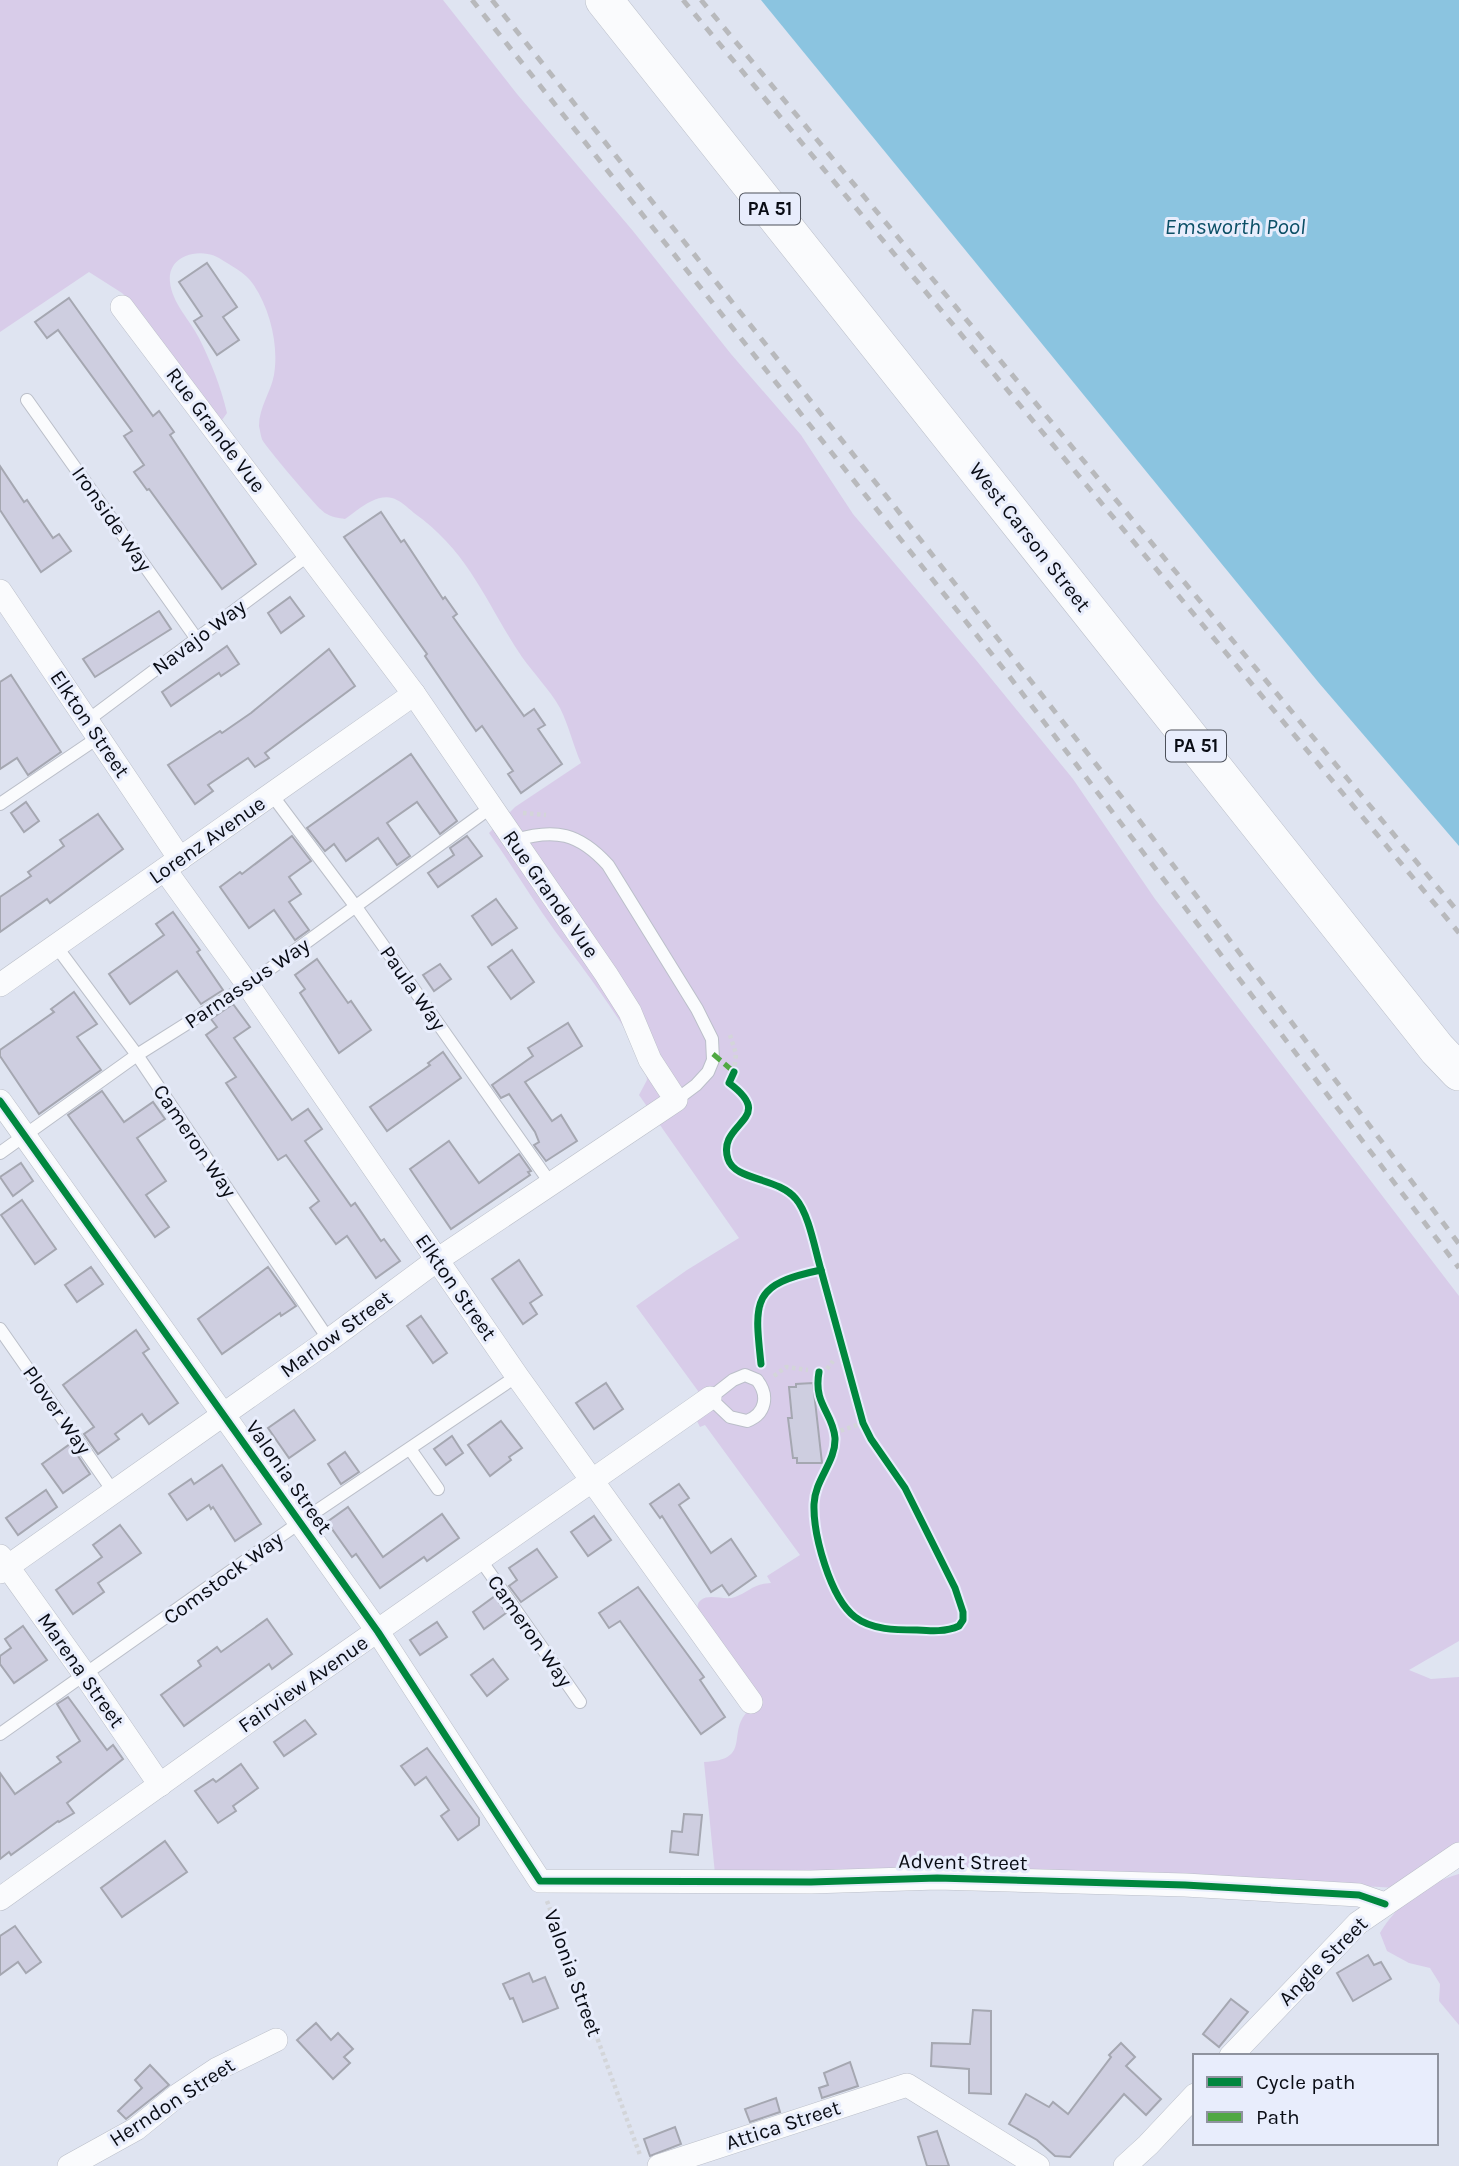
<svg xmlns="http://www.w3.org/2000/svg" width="1459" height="2166" font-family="Karla,sans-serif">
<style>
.green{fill:#d8cce9}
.water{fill:#8bc4e0}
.building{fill:#cecee0;stroke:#a5a7b1;stroke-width:2}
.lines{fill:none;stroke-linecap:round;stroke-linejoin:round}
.lane-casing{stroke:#bbbfc9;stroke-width:14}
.street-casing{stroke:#bbbfc9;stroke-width:24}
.primary-casing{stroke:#bbbfc9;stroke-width:38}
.path{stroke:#d3d5d9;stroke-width:4.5;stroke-dasharray:3.5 3.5;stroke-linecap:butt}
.lane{stroke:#fafbfd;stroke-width:12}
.street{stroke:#fafbfd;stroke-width:23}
.primary{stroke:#fafbfd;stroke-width:37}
.rail{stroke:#b8b9bc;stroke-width:5;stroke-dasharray:9 9;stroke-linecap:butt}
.quiet{stroke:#50a842;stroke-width:5;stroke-dasharray:10 5;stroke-linecap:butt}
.cycleway-casing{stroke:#e8edfc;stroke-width:11}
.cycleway{stroke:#00873e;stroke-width:7}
.labels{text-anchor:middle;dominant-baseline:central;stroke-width:6;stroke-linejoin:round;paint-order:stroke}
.shield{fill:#e8edfc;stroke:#4c505a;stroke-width:2}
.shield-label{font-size:19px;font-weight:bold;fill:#090c14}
.street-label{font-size:21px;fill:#090c14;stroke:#e8edfc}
.water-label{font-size:23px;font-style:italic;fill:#0b4f66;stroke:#e8edfc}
</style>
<rect width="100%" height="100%" fill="#dfe4f1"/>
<g class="green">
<path d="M0,0H443L517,94L633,231L731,354L801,435L853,514L976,660L1073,779L1155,899L1459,1296V1641L1409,1670L1431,1679L1459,1677V1847L1397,1888L1115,1872L715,1874L704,1762C753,1760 726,1733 748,1711L697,1611C698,1606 697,1603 701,1600C710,1593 725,1601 735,1597C749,1592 753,1584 771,1583L767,1576L800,1555L705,1425L700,1427L697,1421L698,1391L636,1306L687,1270L739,1238L639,1095L647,1080C646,1048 576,959 555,931C532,899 512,865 489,833L515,807L581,763C573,745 569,726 560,708C550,690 534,674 522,657C485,602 471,554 414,513C408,508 400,500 392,498C375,494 358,510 345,519C339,518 331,517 325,513C319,510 267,448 263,441C261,438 260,430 259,426C259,407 271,392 274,375C279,345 270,309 253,284C246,273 230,265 219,258C200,247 167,255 170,282C172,303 190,320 199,338C211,362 221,387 227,413L222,420L218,419L135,306L122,293L89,272L0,332Z"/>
<path d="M1459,1874V2025L1439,2001L1440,1984L1430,1968L1409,1963L1387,1951L1380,1933C1397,1904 1427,1883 1459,1874Z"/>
</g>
<polygon class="water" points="761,0 1459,0 1459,846 1319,683"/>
<g class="building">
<polygon points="207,263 237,307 223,317 239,340 217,355 194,321 202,316 179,282"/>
<polygon points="69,298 153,416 159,411 174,432 170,435 256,564 222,589 149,489 147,490 134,472 144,465 124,436 132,431 58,330 47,338 35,322"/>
<polygon points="0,466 24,502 27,500 53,538 59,534 71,551 41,572 0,510"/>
<polygon points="381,512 401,542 404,540 443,599 445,597 457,614 453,617 524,716 534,709 545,725 538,729 562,764 521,793 508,774 513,771 482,726 476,731 425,656 427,654 344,537"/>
<polygon points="290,597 304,616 281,633 268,613"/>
<polygon points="159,611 171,629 95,677 83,659"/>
<polygon points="227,646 239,664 221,676 219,673 171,706 162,692"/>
<polygon points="329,649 355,686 265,753 269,758 255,767 248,758 208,785 213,791 195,804 168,765 220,731 222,733 251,713"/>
<polygon points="11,675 61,752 28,775 17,758 0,769 0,682"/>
<polygon points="411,754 457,821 440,834 417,802 387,823 410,856 397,865 378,838 346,861 334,844 325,851 307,828"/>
<polygon points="26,802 39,821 24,832 11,813"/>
<polygon points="98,814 123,849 50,903 47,899 0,932 0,897 31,876 28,872 64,846 60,840"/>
<polygon points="292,836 311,861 289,877 301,894 289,902 309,930 295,940 274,910 249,928 220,887 240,872 242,874"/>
<polygon points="467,836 482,856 438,887 428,873 454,855 450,848"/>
<polygon points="496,899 517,928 492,945 472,916"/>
<polygon points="173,912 200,950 197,952 223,990 201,1004 177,971 130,1004 109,974 164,935 156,924"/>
<polygon points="512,950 534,982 511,999 488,967"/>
<polygon points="317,959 348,1003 351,1001 371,1030 339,1053 300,993 305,989 295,975"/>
<polygon points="440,964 451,979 434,991 423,975"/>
<polygon points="74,992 97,1024 77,1037 101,1070 39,1114 0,1056 0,1050 54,1012 51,1009"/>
<polygon points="233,1004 250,1027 234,1038 292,1120 308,1109 322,1129 305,1141 351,1206 355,1203 381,1241 384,1239 400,1261 376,1278 347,1236 336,1244 310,1208 319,1201 286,1155 278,1160 226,1083 236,1077 206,1035 217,1027 211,1019"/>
<polygon points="568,1023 582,1046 525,1082 552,1121 561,1115 577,1141 546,1161 534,1145 539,1142 535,1132 509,1094 501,1098 492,1085 533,1056 528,1048"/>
<polygon points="443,1052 461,1078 387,1131 370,1107 430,1065 428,1063"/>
<polygon points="102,1091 124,1122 153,1102 165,1119 137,1138 166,1181 146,1195 169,1227 155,1237 68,1115"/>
<polygon points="449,1141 479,1183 519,1154 531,1171 528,1172 530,1175 451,1229 410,1169"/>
<polygon points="21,1163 33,1181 13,1196 0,1177"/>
<polygon points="22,1200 56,1249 35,1264 1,1215"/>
<polygon points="519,1260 542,1295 530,1303 537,1314 523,1324 492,1279"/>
<polygon points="91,1267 103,1284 77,1302 65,1285"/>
<polygon points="268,1267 296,1306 281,1316 280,1313 222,1354 198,1319"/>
<polygon points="421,1316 447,1353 433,1363 407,1326"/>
<polygon points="136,1330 149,1349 143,1353 178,1403 149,1424 142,1414 115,1434 119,1439 98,1454 84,1434 94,1427 63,1385"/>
<polygon points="606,1383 623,1409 594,1429 576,1403"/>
<polygon points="813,1383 822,1463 797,1463 797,1458 793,1458 788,1418 792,1418 789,1387 796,1387 796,1384"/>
<polygon points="294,1410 315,1440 289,1458 268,1428"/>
<polygon points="501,1421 522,1448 509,1457 511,1460 490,1476 468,1445"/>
<polygon points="452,1436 463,1453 446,1465 434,1449"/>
<polygon points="70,1444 90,1474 63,1493 42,1464"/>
<polygon points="345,1452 359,1472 341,1484 328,1464"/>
<polygon points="222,1465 261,1524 235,1541 213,1507 211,1509 209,1505 187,1520 169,1494 191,1479 194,1484"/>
<polygon points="679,1484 689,1498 679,1505 711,1553 731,1539 756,1576 729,1595 722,1585 711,1592 662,1516 660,1518 650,1504"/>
<polygon points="46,1490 57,1507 18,1535 6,1518"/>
<polygon points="348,1507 383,1557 442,1514 459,1538 427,1561 424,1557 380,1588 356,1554 352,1557 327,1522"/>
<polygon points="594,1516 611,1540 588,1556 571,1532"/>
<polygon points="120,1525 141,1553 98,1583 104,1592 73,1614 56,1590 102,1557 93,1545"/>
<polygon points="537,1549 557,1577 521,1602 509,1586 517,1580 509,1568"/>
<polygon points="638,1587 704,1677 700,1680 725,1717 701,1734 620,1621 609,1628 599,1613"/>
<polygon points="495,1596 506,1613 484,1629 473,1612"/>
<polygon points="267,1619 292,1654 272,1669 269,1664 184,1726 161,1695 201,1666 198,1661 217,1647 221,1652"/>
<polygon points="437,1622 447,1637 420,1655 410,1640"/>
<polygon points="23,1626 47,1660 14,1683 0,1664 0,1656 11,1648 5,1639"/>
<polygon points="493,1659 508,1679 487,1696 471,1675"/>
<polygon points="68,1697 107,1750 113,1745 123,1759 67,1803 74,1813 59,1822 58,1821 11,1855 9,1852 0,1859 0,1773 15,1794 61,1762 57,1757 80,1741 57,1704"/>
<polygon points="305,1720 316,1734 284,1756 274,1742"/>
<polygon points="427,1748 479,1818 479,1825 458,1840 441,1816 449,1810 426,1777 415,1785 401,1766"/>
<polygon points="241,1764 258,1788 233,1806 236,1811 218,1823 195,1791 213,1779 216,1782"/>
<polygon points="684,1814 702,1815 698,1855 670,1852 672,1831 682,1832"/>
<polygon points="165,1841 187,1872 122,1917 101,1888"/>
<polygon points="15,1926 41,1962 26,1973 18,1962 0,1975 0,1936"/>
<polygon points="1368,1955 1374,1965 1381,1962 1391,1979 1353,2001 1337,1973"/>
<polygon points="529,1973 533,1982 545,1977 558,2008 523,2022 513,1998 510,1999 503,1984"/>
<polygon points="1231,1999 1248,2012 1219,2047 1203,2034"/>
<polygon points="973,2010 991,2011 991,2094 969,2093 969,2069 931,2066 932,2043 970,2044"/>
<polygon points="316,2023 331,2040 338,2033 353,2049 344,2057 350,2063 333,2079 297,2040"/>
<polygon points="1121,2043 1135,2057 1126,2066 1161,2099 1146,2115 1124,2094 1070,2157 1055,2156 1037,2140 1009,2124 1026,2094 1049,2107 1053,2102 1068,2114 1111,2057 1109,2055"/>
<polygon points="850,2062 858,2086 822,2098 819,2088 828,2085 824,2073"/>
<polygon points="150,2065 169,2085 126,2119 118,2111 142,2088 135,2080"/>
<polygon points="776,2098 780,2112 750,2122 745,2109"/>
<polygon points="675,2127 681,2144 650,2156 644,2139"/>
<polygon points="937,2131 949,2166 927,2166 918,2137"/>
</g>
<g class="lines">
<g class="lane-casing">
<g id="lane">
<polyline points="27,400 196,638"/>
<polyline points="88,720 310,554"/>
<polyline points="272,795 356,907 551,1184"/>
<polyline points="0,804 99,737"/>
<path d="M515,840C555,828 579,833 608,865L697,1009L712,1039L713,1060L708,1072L696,1085L676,1100"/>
<polyline points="56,946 137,1055 329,1340"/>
<polyline points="0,1153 137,1055 248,985 490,808"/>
<polyline points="0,1329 113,1491"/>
<path d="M745,1375L757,1380C769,1395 766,1414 747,1421L730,1417L710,1398L733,1380Z"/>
<polyline points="410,1449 438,1489"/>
<polyline points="480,1559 580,1702"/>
<polyline points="0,1734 299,1523 517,1376"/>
</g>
</g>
<g class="street-casing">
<g id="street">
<polyline points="0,591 180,859"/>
<polyline points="165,870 248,985 517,1376 751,1702"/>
<polyline points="0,985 414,694"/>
<polyline points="0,1101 378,1632 540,1881 811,1882 937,1878 1185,1885 1359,1895 1385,1904"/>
<polyline points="0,1556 85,1675 160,1785"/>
<polyline points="0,1572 329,1340 437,1260 676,1100 650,1060 630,1012 606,974 414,694 122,307"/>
<polyline points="0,1899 267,1708 710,1398"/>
<polyline points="1231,2056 1358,1923 1459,1854"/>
<polyline points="69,2166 136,2129 178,2095 217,2069 276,2040"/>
<polyline points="659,2166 907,2085 1038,2166"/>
<polyline points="1125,2166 1148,2145 1195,2095"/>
</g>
</g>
<g class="primary-casing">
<polyline id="primary" points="604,0 1437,1049 1459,1072"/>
</g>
<g class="path">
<polyline points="523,813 546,815"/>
<polyline points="730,1035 736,1054 734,1072"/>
<polyline points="827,1369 833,1361"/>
<polyline points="774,1376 786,1367 808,1370"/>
<polyline points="834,1433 863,1423"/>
<polyline points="547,1901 640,2155"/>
</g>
<use href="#lane" class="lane"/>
<use href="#street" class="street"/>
<use href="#primary" class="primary"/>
<g class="rail">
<polyline points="472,0 1006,672 1459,1268"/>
<polyline points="492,0 891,502 1124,800 1459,1244"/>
<polyline points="683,0 1459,933"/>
<polyline points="701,0 1459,913"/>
</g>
<polyline class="quiet" points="713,1054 734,1072"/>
<g class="cycleway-casing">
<g id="cycleway">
<path d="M734,1072L729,1083C779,1120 716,1122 728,1159C735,1181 778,1177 796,1199C809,1214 815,1250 821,1270"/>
<polyline points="0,1101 378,1632 540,1881 811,1882 937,1878 1185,1885 1359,1895 1385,1904"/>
<path d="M761,1364C754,1300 752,1284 821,1270L863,1423L871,1439L905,1488L955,1588L963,1612V1620L959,1626C946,1632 931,1631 917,1630C896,1630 872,1630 855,1617C830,1598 813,1534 814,1504C815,1479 836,1462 835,1438C833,1412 813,1405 819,1372"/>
</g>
</g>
<use href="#cycleway" class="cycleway"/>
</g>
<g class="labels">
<g class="shield">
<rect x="740" y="193.5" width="60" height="31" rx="5"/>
<rect x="1166" y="730.5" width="60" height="31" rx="5"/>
</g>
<g class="shield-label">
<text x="770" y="209">PA 51</text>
<text x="1196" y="746">PA 51</text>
</g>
<g class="street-label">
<text transform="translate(216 430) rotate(53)">Rue Grande Vue</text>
<text transform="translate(112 519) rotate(55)">Ironside Way</text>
<text transform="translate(1030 537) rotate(52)">West Carson Street</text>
<text transform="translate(199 637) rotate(-37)">Navajo Way</text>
<text transform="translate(90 724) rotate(56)">Elkton Street</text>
<text transform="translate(207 840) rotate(-35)">Lorenz Avenue</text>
<text transform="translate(551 894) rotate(55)">Rue Grande Vue</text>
<text transform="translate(247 983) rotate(-34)">Parnassus Way</text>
<text transform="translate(413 988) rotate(55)">Paula Way</text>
<text transform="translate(195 1141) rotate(56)">Cameron Way</text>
<text transform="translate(456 1287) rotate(55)">Elkton Street</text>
<text transform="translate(336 1334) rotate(-36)">Marlow Street</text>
<text transform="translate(57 1410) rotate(55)">Plover Way</text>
<text transform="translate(289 1477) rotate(55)">Valonia Street</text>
<text transform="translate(223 1578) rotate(-36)">Comstock Way</text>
<text transform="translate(530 1631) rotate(55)">Cameron Way</text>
<text transform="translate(81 1670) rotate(55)">Marena Street</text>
<text transform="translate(303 1684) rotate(-35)">Fairview Avenue</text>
<text transform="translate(963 1862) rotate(1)">Advent Street</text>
<text transform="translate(1323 1961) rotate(-45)">Angle Street</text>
<text transform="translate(573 1973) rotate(70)">Valonia Street</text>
<text transform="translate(172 2102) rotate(-33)">Herndon Street</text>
<text transform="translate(783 2125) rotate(-18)">Attica Street</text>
</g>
<g class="water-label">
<text x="1235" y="226">Emsworth Pool</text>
</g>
</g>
<rect x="1193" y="2054" width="245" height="91" fill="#e8edfc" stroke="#8f939f" stroke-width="2"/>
<rect x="1207" y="2077" width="35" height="10" fill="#00873e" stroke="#8f939f" stroke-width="2"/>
<text x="1256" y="2089" font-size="21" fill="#090c14">Cycle path</text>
<rect x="1207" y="2112" width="35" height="10" fill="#50a842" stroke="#8f939f" stroke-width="2"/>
<text x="1256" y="2124" font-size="21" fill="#090c14">Path</text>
</svg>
